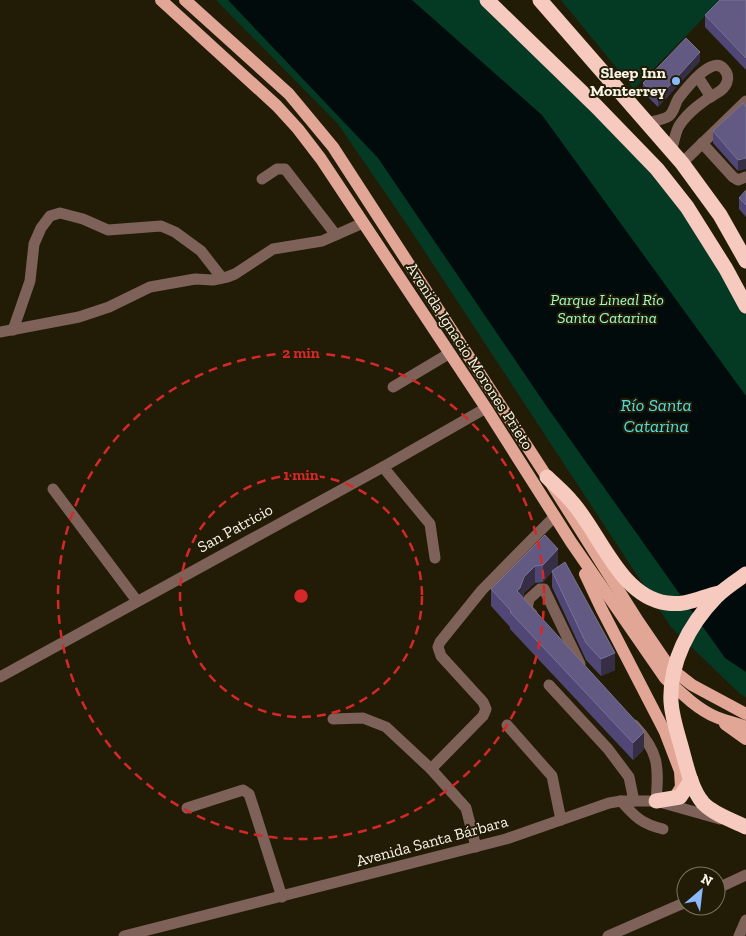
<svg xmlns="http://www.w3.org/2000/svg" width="746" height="936" font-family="'Zilla Slab',serif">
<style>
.green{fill:#043a24}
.water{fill:#020b0c}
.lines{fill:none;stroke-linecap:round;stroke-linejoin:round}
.minor{stroke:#7e6159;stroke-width:11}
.major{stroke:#e2a696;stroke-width:12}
.highway{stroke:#f6cabe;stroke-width:15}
.wall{fill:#504777}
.shaded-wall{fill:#362e45}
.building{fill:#625a83;stroke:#797293}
.ring{fill:none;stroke:#d62828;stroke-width:2.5;stroke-dasharray:9 6}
.poi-dot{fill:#88bafc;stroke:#221c07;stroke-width:2}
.labels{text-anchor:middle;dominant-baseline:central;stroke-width:4;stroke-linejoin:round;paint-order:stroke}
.poi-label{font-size:16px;font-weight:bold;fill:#f8f4e7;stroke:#221c07;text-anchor:end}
.park-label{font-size:16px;font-style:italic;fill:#9afcc8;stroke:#221c07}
.street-label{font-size:16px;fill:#f8f4e7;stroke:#221c07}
.water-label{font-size:18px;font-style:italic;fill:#51dde0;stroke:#221c07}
.centre{fill:#d62828;stroke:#221c07;stroke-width:2.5}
.ring-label{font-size:15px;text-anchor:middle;font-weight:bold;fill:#d62828;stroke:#221c07;stroke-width:4;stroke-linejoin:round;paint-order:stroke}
</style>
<rect width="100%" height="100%" fill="#221c07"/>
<g class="green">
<polygon points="216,0 487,0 680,199 746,313 746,697 740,694 671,627 410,229 338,124"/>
<polygon points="561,0 721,0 634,89"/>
</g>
<polygon class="water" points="228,0 412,0 542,115 746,396 746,672 725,658 547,407 378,158"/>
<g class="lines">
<g class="minor">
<polyline points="698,77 711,97"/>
<path d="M647,123C654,121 663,120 669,116C674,112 675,104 678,99C685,90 712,54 724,69C732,78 726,88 717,93C704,100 687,113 679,126C675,133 674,143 671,151"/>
<polyline points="702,143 733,177 738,180 746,177"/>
<polyline points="682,163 746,101"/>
<polyline points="262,179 277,169 285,169 336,235"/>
<polyline points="13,330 30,281 34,244 41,228 50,216 60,213 83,219 108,230 161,226 175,232 201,251 222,278"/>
<polyline points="0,332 79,317 109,307 150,287 195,279 213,280 227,277 235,274 273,249 322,241 363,223"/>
<polyline points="393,387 450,353"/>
<polyline points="383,467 430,524 435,558"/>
<polyline points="53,489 137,601"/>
<polyline points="532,614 527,609 529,599 540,589 544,589 580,664"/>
<polyline points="0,677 383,467 486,408"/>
<polyline points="549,685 608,749 629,777 634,801"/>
<polyline points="333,719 363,718 386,727 431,769 466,808 476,847"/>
<polyline points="507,725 552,776 561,820"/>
<path d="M634,725C659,752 659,766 656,801"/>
<polyline points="431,769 483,716 486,709 483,702 441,656 438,647 440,642 482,590 555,516"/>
<path d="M621,801C635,817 642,824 663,829"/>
<polyline points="187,808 243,790 249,794 253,806 282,897"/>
<polyline points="716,889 746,875"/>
<polyline points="124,936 506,839 609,803 621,801 656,801 720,819"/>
<polyline points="608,936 686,902"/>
<polyline points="739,936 746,920"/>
</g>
<g class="major">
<path d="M161,0L277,106L298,129L321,159L486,408L571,542L665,678C680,692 697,709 716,717C726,721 736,723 746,727"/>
<polyline points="185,0 289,94 333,147 547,477 638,621 666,662 674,671 692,685 746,714"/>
<polyline points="585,574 601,608 665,732 680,771 681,787 676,795"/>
<polyline points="725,724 746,739"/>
</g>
<g class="highway">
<polyline points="487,0 596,106 657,169 687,207 726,269 746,306"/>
<polyline points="540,0 682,163 720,215 746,261"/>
<path d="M547,477C555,485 565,493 572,502C600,533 620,597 667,603C686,606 701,597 719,593"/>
<polyline points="656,801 680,797 691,780"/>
<path d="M746,827C732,820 713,814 703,803C691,789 686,764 681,746C677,732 672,717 671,702C669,663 689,625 716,597C725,588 736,581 746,574"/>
</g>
</g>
<g class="wall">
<polygon points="746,0 746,70 705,27 705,15"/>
<polygon points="700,61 658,107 643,92 643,83"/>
<polygon points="743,103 738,171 713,143 713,131"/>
<polygon points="746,190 746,217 739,209 739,198"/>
<polygon points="545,535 558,566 615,670 601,676 586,660 552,587 552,572 543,582 535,583 524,593 523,598 644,749 633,760 510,629 510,627 491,606 491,589"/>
</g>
<g class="shaded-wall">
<polygon points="700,52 700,61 658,107 658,98"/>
<polygon points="746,158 746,169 738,171 738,160"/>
<polygon points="558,549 558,566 552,571 552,572 543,582 543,565"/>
<polygon points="535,566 535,583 524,593 520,605 517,591 524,577"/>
<polygon points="615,653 615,670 601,676 601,659"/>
<polygon points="644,732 644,749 633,760 633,743"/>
</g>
<g class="building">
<polygon points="720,0 746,0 746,58 705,15"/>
<polygon points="686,38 700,52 658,98 643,83"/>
<polygon points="743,103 746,107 746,158 738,160 713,131"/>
<polygon points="746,190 746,205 739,198"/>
<polygon points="545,535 558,549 543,565 535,566 524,577 520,588 517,591 641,727 644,732 633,743 510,612 511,611 491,589"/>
<polygon points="565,562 615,653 601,659 586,643 552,571"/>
</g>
<g class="ring">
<circle cx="301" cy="596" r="121"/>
<circle cx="301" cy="596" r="243"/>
</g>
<circle class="poi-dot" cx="676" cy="81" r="5"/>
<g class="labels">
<g class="poi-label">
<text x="666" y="72">Sleep Inn<tspan x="666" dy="18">Monterrey</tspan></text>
</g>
<g class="park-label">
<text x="607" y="299">Parque Lineal Río<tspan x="607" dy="18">Santa Catarina</tspan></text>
</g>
<g class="street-label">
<text transform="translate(470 356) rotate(57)">Avenida Ignacio Morones Prieto</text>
<text transform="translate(235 528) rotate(-29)">San Patricio</text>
<text transform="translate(432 841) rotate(-15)">Avenida Santa Bárbara</text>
</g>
<g class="water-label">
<text x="656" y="405">Río Santa<tspan x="656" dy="21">Catarina</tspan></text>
</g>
</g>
<circle cx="301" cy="596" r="8" class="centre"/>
<g class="ring-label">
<text x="301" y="358">2 min</text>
<text x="301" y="480">1 min</text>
</g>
<g transform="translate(701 891) rotate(28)"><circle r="24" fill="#221c07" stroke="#787261"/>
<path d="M0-4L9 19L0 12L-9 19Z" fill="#88bafc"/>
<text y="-8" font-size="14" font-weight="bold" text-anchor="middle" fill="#f8f4e7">N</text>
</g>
</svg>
